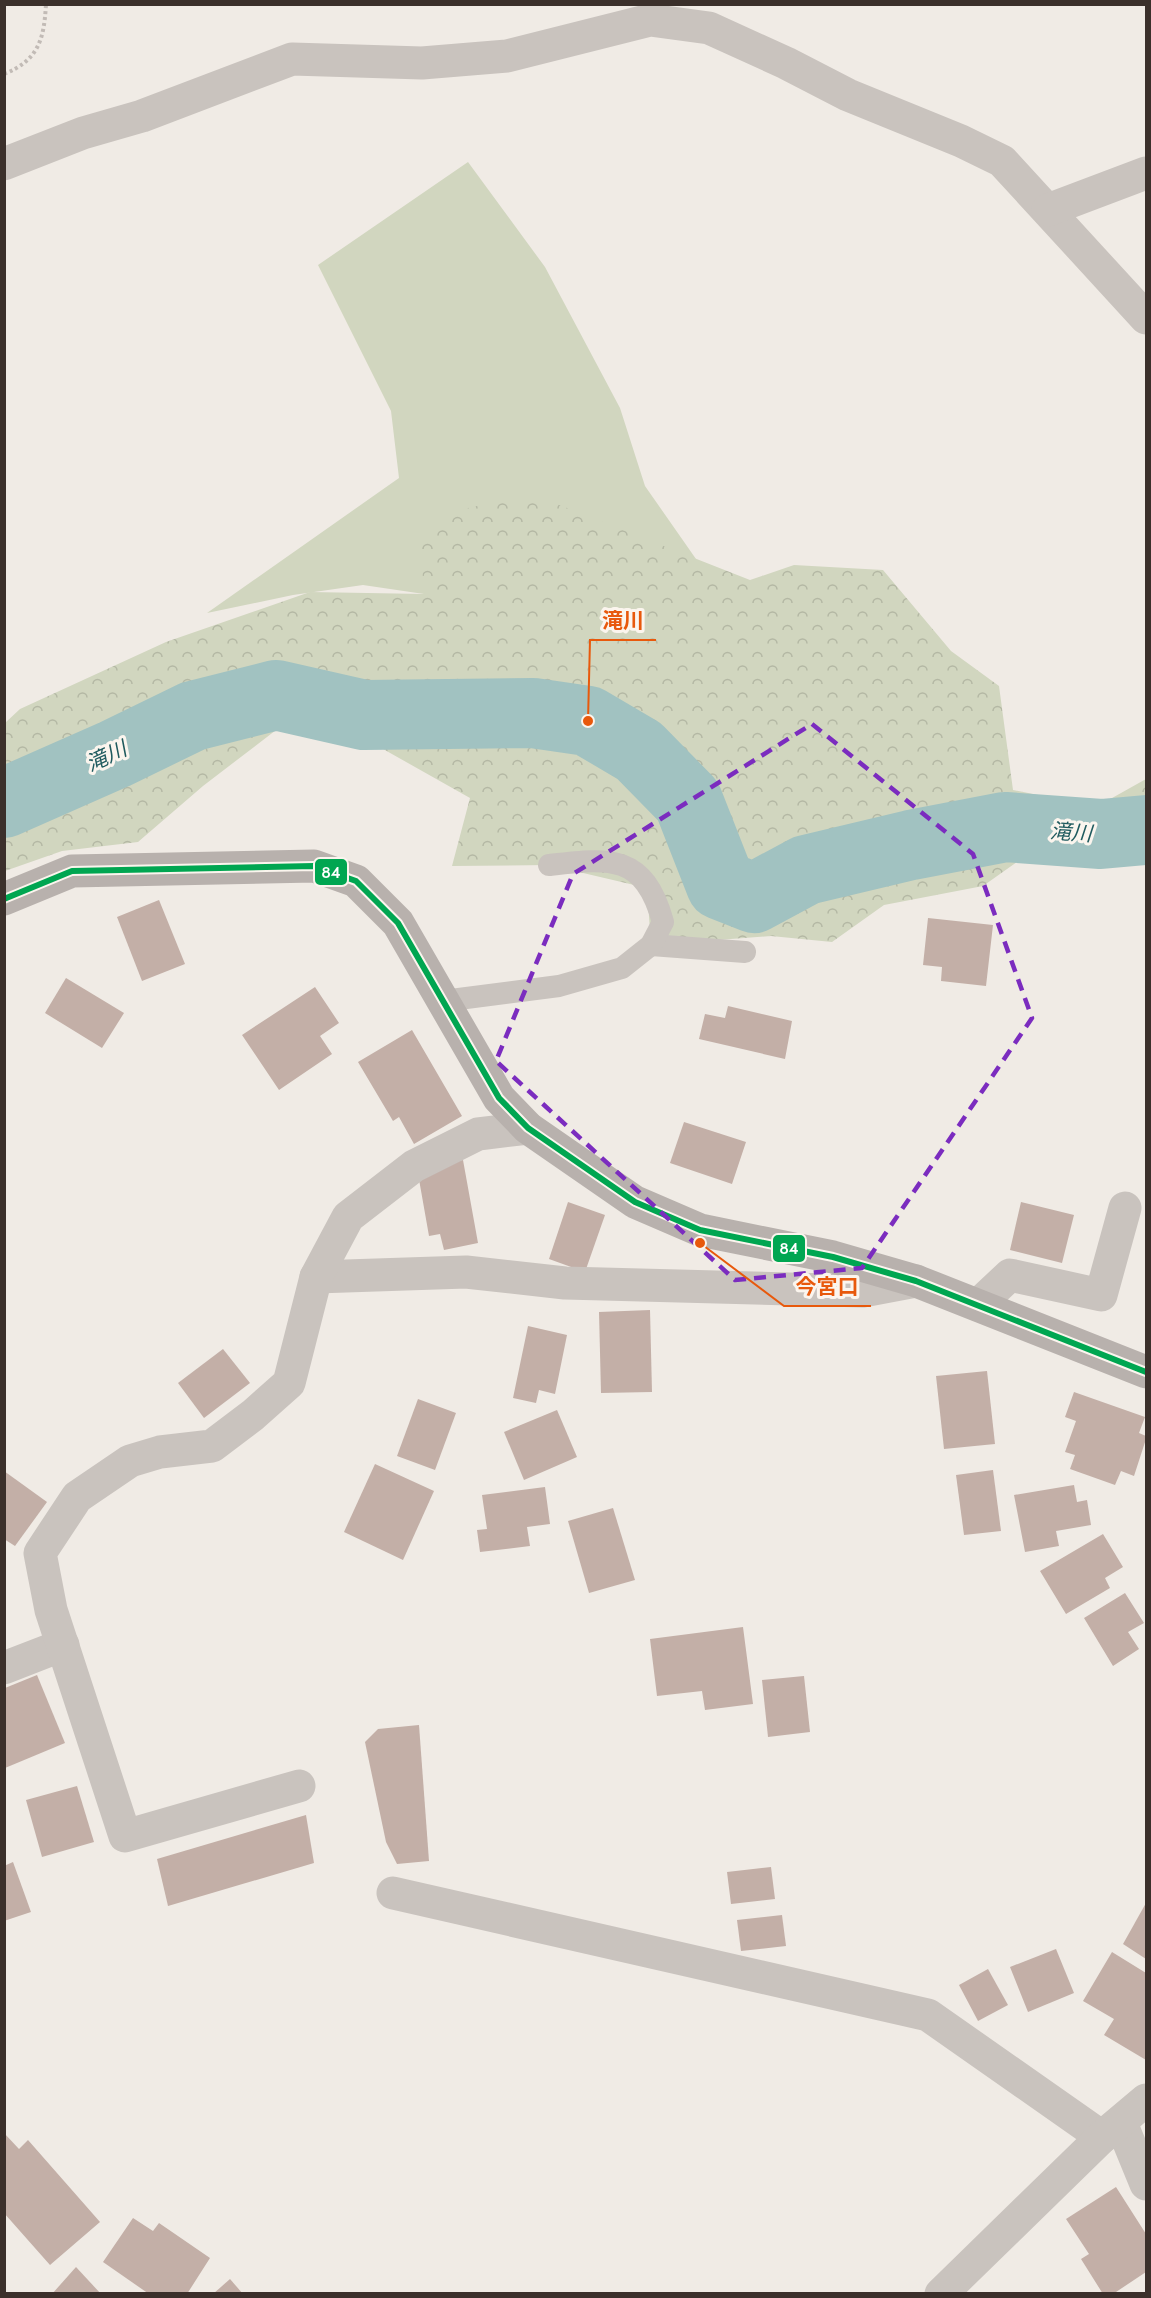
<svg xmlns="http://www.w3.org/2000/svg" width="1151" height="2298" font-family="Cabin,'Noto Sans JP',sans-serif">
<style>
.green{fill:#d1d6bf}
.forest{fill:url(#forest-crowns)}
.lines{fill:none;stroke-linecap:round;stroke-linejoin:round}
.river{stroke:#a1c2c1;stroke-width:70}
.building{fill:#c3afa7}
.path{stroke:#c2bbb6;stroke-width:4;stroke-dasharray:3 3;stroke-linecap:butt}
.service{stroke:#c9c3be;stroke-width:22}
.minor{stroke:#c9c3be;stroke-width:33}
.primary{stroke:#b8b1ad;stroke-width:33}
.bus-1-casing{stroke:#fbf5ee;stroke-width:10}
.bus-1{stroke:#00a651;stroke-width:6}
.marked{fill:none;stroke:#7b2cbf;stroke-width:4.5;stroke-dasharray:12 8;stroke-linejoin:round}
.labels{text-anchor:middle;dominant-baseline:central;stroke-width:6;stroke-linejoin:round;paint-order:stroke}
.water-label{font-size:21px;font-style:italic;fill:#1f5a5e;stroke:#fbf5ee}
.leader{fill:none;stroke:#e8590c;stroke-width:2}
.callout-dot{fill:#e8590c;stroke:#fbf5ee;stroke-width:2}
.callout-label{font-size:21px;text-anchor:middle;font-weight:bold;fill:#e8590c;stroke:#fbf5ee;stroke-width:6;stroke-linejoin:round;paint-order:stroke}
.line-badge{stroke:#fbf5ee;stroke-width:2}
.badge-label{font-size:16px;text-anchor:middle;font-weight:bold;fill:#fff}
</style>
<defs>
<pattern id="forest-crowns" width="20" height="18" patternUnits="userSpaceOnUse" patternTransform="scale(1.5)"><rect width="20" height="18" fill="#d1d6bf"/><path d="M2 6a3 3 0 1 1 6 0M12 15a3 3 0 1 1 6 0" fill="none" stroke="#b4b8a4"/></pattern>
</defs>
<rect width="100%" height="100%" fill="#f0ebe5"/>
<polygon class="green" points="468,162 545,267 620,408 645,486 696,559 641,550 424,594 363,585 293,595 207,613 399,478 391,411 318,265"/>
<polygon class="forest" points="539,497 750,580 794,565 883,570 951,651 999,686 1013,790 1096,807 1146,779 1146,863 1128,865 1024,857 983,886 884,905 832,942 771,936 651,945 647,888 549,865 452,866 470,798 360,736 280,727 203,786 138,842 62,851 5,871 5,723 20,709 166,642 310,592 424,594 420,540 470,507"/>
<g class="lines">
<polyline class="river" points="4,803 115,754 193,716 276,695 364,715 533,713 588,721 639,751 688,801 721,885 754,898 806,870 911,845 1005,827 1101,834 1146,830"/>
</g>
<g class="building">
<polygon points="159,900 185,964 142,981 117,917"/>
<polygon points="928,918 993,925 986,986 941,981 942,967 923,965"/>
<polygon points="66,978 124,1013 102,1048 45,1013"/>
<polygon points="315,987 339,1023 320,1036 332,1054 279,1090 242,1035"/>
<polygon points="728,1006 792,1021 785,1059 699,1039 705,1014 725,1018"/>
<polygon points="412,1030 462,1116 414,1144 399,1117 393,1121 358,1062"/>
<polygon points="684,1122 746,1142 732,1184 670,1163"/>
<polygon points="463,1160 478,1243 444,1250 440,1234 429,1236 417,1168"/>
<polygon points="568,1202 605,1215 585,1272 549,1259"/>
<polygon points="1021,1202 1074,1215 1062,1263 1010,1250"/>
<polygon points="650,1310 652,1392 601,1393 599,1312"/>
<polygon points="528,1326 567,1335 555,1394 539,1390 536,1403 513,1398"/>
<polygon points="223,1349 250,1383 204,1418 178,1383"/>
<polygon points="987,1371 995,1444 944,1449 936,1376"/>
<polygon points="1074,1392 1145,1417 1139,1433 1146,1436 1146,1439 1134,1476 1121,1471 1115,1485 1070,1469 1075,1455 1065,1452 1076,1421 1065,1417"/>
<polygon points="418,1399 456,1413 435,1470 397,1456"/>
<polygon points="557,1410 577,1457 524,1480 504,1432"/>
<polygon points="375,1464 434,1491 403,1560 344,1532"/>
<polygon points="993,1470 1001,1531 964,1535 956,1475"/>
<polygon points="4,1471 47,1502 15,1546 4,1539"/>
<polygon points="1074,1485 1077,1502 1087,1500 1091,1525 1056,1531 1059,1546 1025,1552 1014,1495"/>
<polygon points="545,1487 550,1524 527,1527 530,1546 480,1552 477,1530 487,1529 482,1495"/>
<polygon points="613,1508 635,1580 589,1593 568,1521"/>
<polygon points="1103,1534 1123,1567 1105,1578 1110,1588 1066,1614 1040,1571"/>
<polygon points="1125,1593 1144,1623 1128,1632 1139,1649 1113,1666 1084,1618"/>
<polygon points="743,1627 753,1704 705,1710 702,1691 657,1696 650,1639"/>
<polygon points="37,1675 65,1743 5,1768 5,1688"/>
<polygon points="804,1676 810,1732 768,1737 762,1680"/>
<polygon points="419,1725 429,1861 397,1864 386,1842 365,1742 378,1729"/>
<polygon points="77,1786 94,1842 42,1857 26,1800"/>
<polygon points="306,1815 314,1863 168,1906 157,1859"/>
<polygon points="13,1862 31,1912 4,1921 4,1866"/>
<polygon points="771,1867 775,1899 731,1904 727,1872"/>
<polygon points="1146,1903 1146,1959 1123,1944"/>
<polygon points="782,1915 786,1946 741,1951 737,1920"/>
<polygon points="1056,1949 1074,1993 1028,2012 1010,1967"/>
<polygon points="1112,1952 1146,1973 1146,2060 1104,2035 1114,2019 1083,2001"/>
<polygon points="988,1969 1008,2005 978,2021 959,1985"/>
<polygon points="4,2133 19,2149 28,2140 100,2222 50,2265 4,2213"/>
<polygon points="1116,2187 1146,2234 1146,2272 1113,2294 1103,2294 1081,2259 1089,2254 1066,2219"/>
<polygon points="133,2218 153,2231 159,2223 210,2258 187,2294 149,2294 103,2262"/>
<polygon points="76,2267 101,2294 52,2294"/>
<polygon points="230,2279 243,2294 213,2294"/>
</g>
<g class="lines">
<path class="path" d="M4,74C39,60 44,39 46,4"/>
<g class="service">
<polyline points="651,945 745,952"/>
<path d="M443,1001L559,986L622,968L651,945L663,922C644,853 609,858 549,865"/>
</g>
<g class="minor">
<polyline points="4,164 83,133 142,116 292,59 422,63 507,56 650,20 709,28 786,63 848,95 961,141 1002,161 1146,318"/>
<polyline points="1048,210 1146,173"/>
<polyline points="316,1277 466,1272 565,1283 863,1291 916,1281"/>
<polyline points="978,1305 1010,1275 1101,1295 1125,1208"/>
<polyline points="4,1668 63,1645"/>
<polyline points="299,1786 125,1836 51,1610 40,1553 77,1497 130,1461 160,1452 212,1446 253,1415 289,1383 316,1277 348,1217 414,1166 478,1134 528,1128"/>
<polyline points="393,1893 928,2015 1102,2137"/>
<polyline points="1121,2123 1146,2184"/>
<polyline points="941,2294 1102,2137 1146,2100"/>
</g>
<polyline class="primary" points="4,899 72,871 314,866 356,881 398,923 499,1098 528,1128 635,1202 700,1230 833,1257 916,1281 1146,1372"/>
<g class="bus-1-casing">
<polyline id="bus-1" points="4,899 72,871 314,866 356,881 398,923 499,1098 528,1128 635,1202 700,1230 833,1257 916,1281 1146,1372"/>
</g>
<use href="#bus-1" class="bus-1"/>
</g>
<path class="marked" d="M812,724L973,854L1032,1018L862,1268L735,1280L496,1061L573,874Z"/>
<g class="labels">
<g class="water-label">
<text transform="translate(106 756) rotate(-25)">滝川</text>
<text transform="translate(1071 832) rotate(4)">滝川</text>
</g>
</g>
<path class="leader" d="M588 721L590 640H656M700 1243L784 1306H871"/>
<g class="callout-dot">
<circle cx="588" cy="721" r="6"/>
<circle cx="700" cy="1243" r="6"/>
</g>
<g class="callout-label">
<text x="623" y="628">滝川</text>
<text x="827" y="1294">今宮口</text>
</g>
<g class="line-badge">
<rect x="314" y="858" width="34" height="28" rx="6" fill="#00a651"/>
<rect x="772" y="1234" width="34" height="29" rx="6" fill="#00a651"/>
</g>
<g class="badge-label">
<text x="331" y="878">84</text>
<text x="789" y="1254">84</text>
</g>
<rect width="1151" height="2298" fill="none" stroke="#3b302b" stroke-width="12"/>
</svg>
